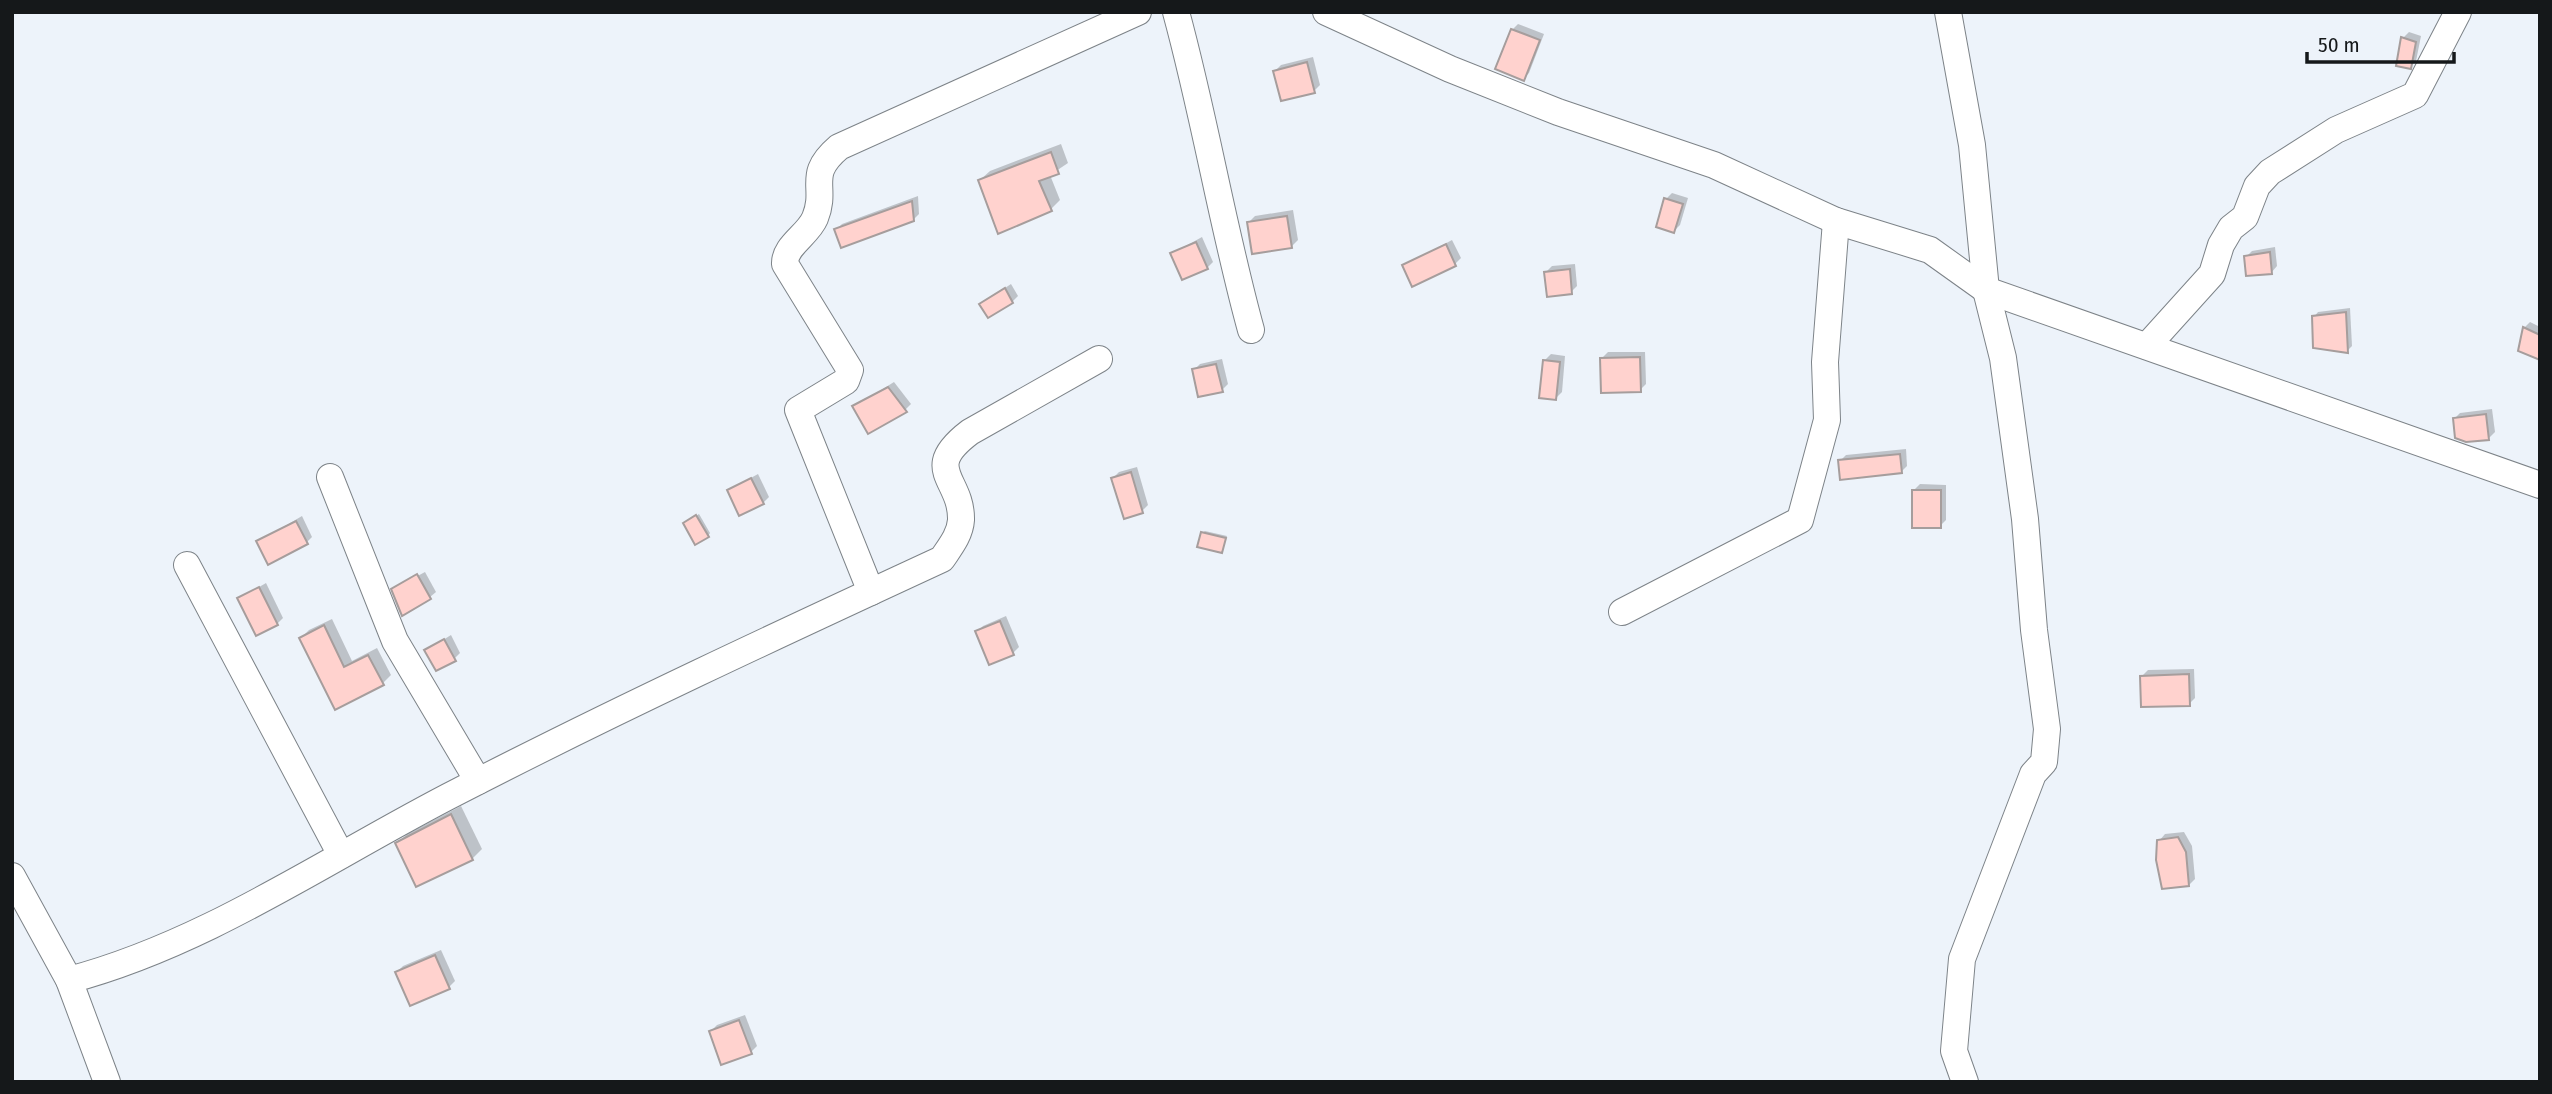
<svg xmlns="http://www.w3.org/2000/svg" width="2552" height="1094" font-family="'Fira Sans Condensed',sans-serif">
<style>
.shadow{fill:#0003}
.building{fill:#ffd2ce;stroke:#a69d9c;stroke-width:2}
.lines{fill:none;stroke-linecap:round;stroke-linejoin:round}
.minor-casing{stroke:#7d8388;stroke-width:28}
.minor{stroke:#fff;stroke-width:26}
</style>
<rect width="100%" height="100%" fill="#edf3fa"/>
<g class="shadow">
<polygon points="1518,24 1544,34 1529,73 1523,79 1512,30"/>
<polygon points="2409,32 2421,36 2416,61 2410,67 2403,38"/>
<polygon points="1313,57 1320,85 1314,91 1275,71 1281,65"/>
<polygon points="1061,144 1068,163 1050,175 1060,200 1051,209 980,180 990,171"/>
<polygon points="1672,193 1688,198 1680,225 1674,231 1666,199"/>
<polygon points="918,196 919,214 913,220 836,230 842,224"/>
<polygon points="1293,210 1298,240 1292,246 1249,222 1255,216"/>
<polygon points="1202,237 1213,262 1207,268 1173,253"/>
<polygon points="1452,240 1461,258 1455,264 1404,266"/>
<polygon points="2275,247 2277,266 2271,273 2246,257 2252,251"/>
<polygon points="1575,264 1577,286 1571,292 1546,272 1552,266"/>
<polygon points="1011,284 1018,296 1012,302 981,304"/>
<polygon points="2350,308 2352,346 2347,351 2314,317 2318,312"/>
<polygon points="2530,322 2540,327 2540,358 2524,328"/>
<polygon points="1608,352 1645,352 1646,384 1640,390 1602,358"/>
<polygon points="1551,354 1565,356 1562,392 1556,398 1545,360"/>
<polygon points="1222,359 1228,384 1222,390 1194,370 1200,364"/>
<polygon points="894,382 911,404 905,410 854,407"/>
<polygon points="2492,409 2495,432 2489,438 2454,419 2460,413"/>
<polygon points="1906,449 1907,466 1901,472 1840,461 1846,455"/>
<polygon points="1137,467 1148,505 1142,511 1113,478 1119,472"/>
<polygon points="758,474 769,497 763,503 729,490"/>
<polygon points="1920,484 1946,485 1946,520 1940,526 1914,490"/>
<polygon points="699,514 710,533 708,536 688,521"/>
<polygon points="302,516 312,537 306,543 258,542"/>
<polygon points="1205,531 1227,536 1222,551 1202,533"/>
<polygon points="425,572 436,592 430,597 393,589"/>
<polygon points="266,583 283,618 277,624 239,599"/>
<polygon points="1006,616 1019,647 1013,653 977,632 983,626"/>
<polygon points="332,619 352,661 377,648 391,675 383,683 336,707 301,638 309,630"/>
<polygon points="451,635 460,653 454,659 427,650"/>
<polygon points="2194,669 2195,698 2189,704 2142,676 2148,670"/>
<polygon points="461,806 482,849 472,859 397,844 407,834"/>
<polygon points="2184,832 2192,846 2195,879 2189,885 2159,841 2165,834"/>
<polygon points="441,950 455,981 449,987 397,972 403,966"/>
<polygon points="745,1015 757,1046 751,1052 711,1031 717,1025"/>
</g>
<g class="building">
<polygon points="1511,29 1540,40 1524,81 1495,69"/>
<polygon points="2401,37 2416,42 2411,69 2396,66"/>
<polygon points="1307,62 1315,93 1281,101 1273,71"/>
<polygon points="1051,152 1059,174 1039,181 1052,211 998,234 978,180"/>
<polygon points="1664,198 1683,204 1674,233 1656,227"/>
<polygon points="912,201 914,221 841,248 834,229"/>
<polygon points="1287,216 1292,248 1252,254 1247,222"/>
<polygon points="1196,242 1208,269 1182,280 1170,253"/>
<polygon points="1446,244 1456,266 1412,287 1402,265"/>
<polygon points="2270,252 2272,274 2246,276 2244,256"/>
<polygon points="1570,269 1572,294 1547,297 1544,272"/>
<polygon points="1005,288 1013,303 988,318 979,304"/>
<polygon points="2346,312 2348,353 2313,348 2312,316"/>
<polygon points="2523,327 2540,335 2540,360 2518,351"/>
<polygon points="1640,357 1641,392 1601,393 1600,358"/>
<polygon points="1543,360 1560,362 1556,400 1539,398"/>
<polygon points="1216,364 1223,392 1198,397 1192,369"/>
<polygon points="888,387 907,412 868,434 852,406"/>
<polygon points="2486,414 2489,440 2466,442 2455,438 2453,418"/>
<polygon points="1900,454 1902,473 1840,480 1838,460"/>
<polygon points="1131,472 1143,513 1124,519 1111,478"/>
<polygon points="751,478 764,504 739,516 727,490"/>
<rect x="1912" y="490" width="29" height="38"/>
<polygon points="696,515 709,537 695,545 683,523"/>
<polygon points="296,521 308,544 268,565 256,541"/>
<polygon points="1201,532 1226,538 1222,553 1197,547"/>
<polygon points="417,574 431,599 402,616 391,589"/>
<polygon points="259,587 278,625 256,636 237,598"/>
<polygon points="1000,621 1014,655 989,665 975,631"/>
<polygon points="324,625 344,667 368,655 384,685 335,710 299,638"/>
<polygon points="444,639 456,661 436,671 424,650"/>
<polygon points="2189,674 2190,706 2141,707 2140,676"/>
<polygon points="451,814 473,860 416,887 395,843"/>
<polygon points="2178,837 2186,852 2189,886 2162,889 2156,860 2157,840"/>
<polygon points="435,955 450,989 410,1006 395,972"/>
<polygon points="739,1020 752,1054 721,1065 709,1031"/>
</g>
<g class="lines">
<g class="minor-casing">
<g id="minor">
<path d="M1176,12C1205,118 1222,225 1251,330"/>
<polyline points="1326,12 1450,69 1558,112 1714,165 1836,221 1930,250 1986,290 2540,485"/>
<polyline points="1948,12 1972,145 1986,290 2003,358 2025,519 2034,630 2047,729 2044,762 2033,774 1962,959 1954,1051 1965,1082"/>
<polyline points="2147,346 2212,274 2221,245 2231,228 2245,217 2257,186 2270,172 2336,130 2415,95 2458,12"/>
<polyline points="330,477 395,641 478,781"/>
<polyline points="187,565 341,855"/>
<path d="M871,592L798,410L846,381L850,370L785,264C784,246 808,235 815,218C828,186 805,176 839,147L1138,12"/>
<polyline points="1622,612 1800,520 1827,420 1825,362 1836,221"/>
<polyline points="12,876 69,980 107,1082"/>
<path d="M69,980C209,943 331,856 459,791C618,709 780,634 942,559C950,547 960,535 961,520C962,478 920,470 970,432L1099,359"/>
</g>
</g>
<use href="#minor" class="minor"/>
</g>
<rect width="2552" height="1094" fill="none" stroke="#15181a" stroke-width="28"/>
<path d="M2307 52v10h147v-10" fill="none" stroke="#15181a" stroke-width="3.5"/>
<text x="2318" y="52" font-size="21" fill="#15181a" stroke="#edf3fa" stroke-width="5" paint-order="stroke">50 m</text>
</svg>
